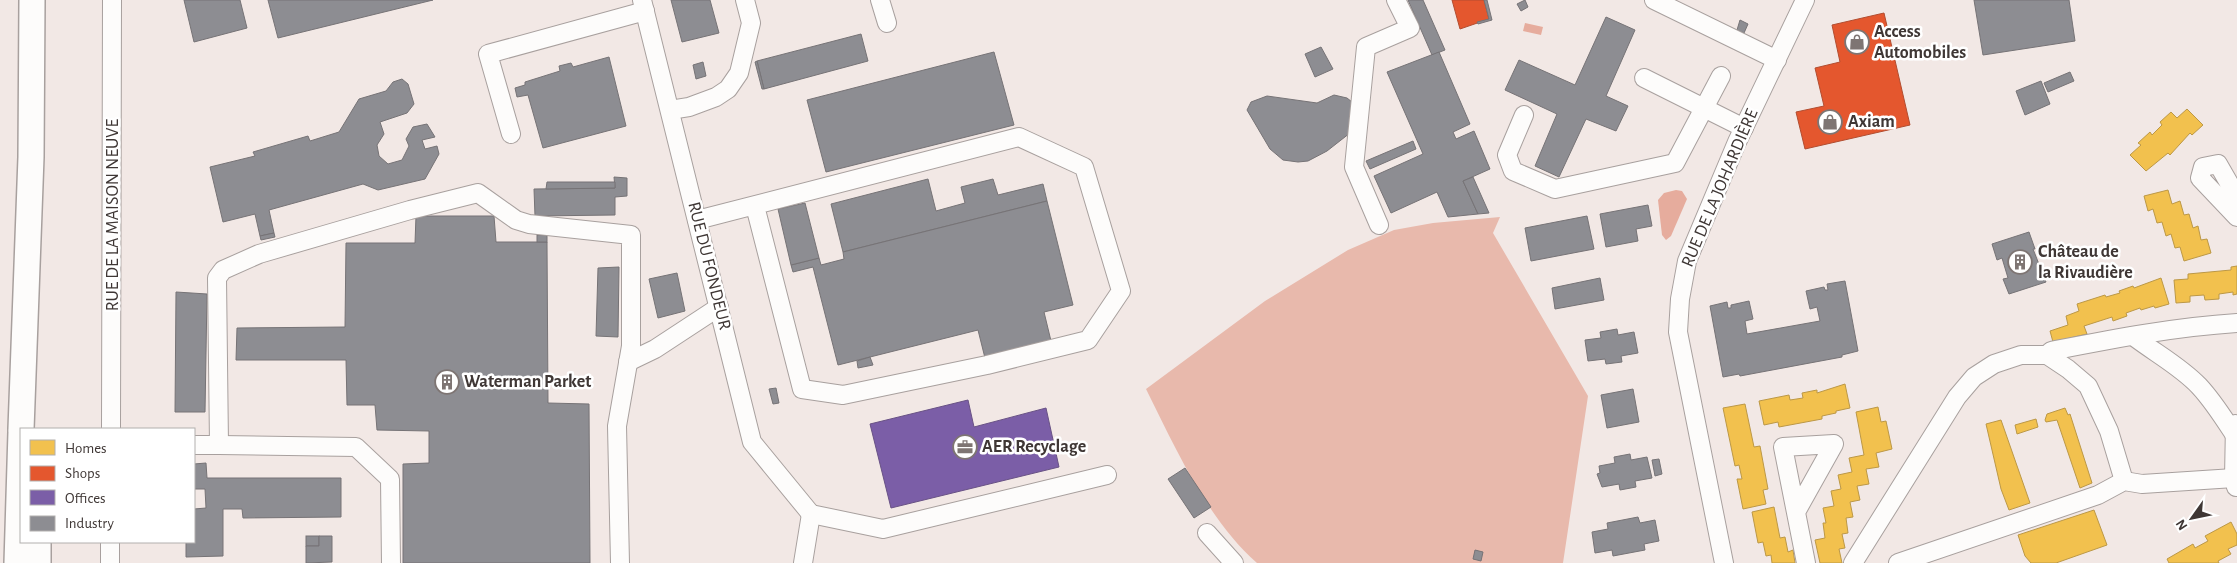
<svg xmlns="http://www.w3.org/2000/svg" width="2237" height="563" font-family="'Alegreya Sans',sans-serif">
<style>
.forest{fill:#e8b9ac}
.water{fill:#e6ac9d}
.homes{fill:#f2c14e;stroke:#bc9846}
.shops{fill:#e4572e;stroke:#b24d30}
.offices{fill:#7b5ea7;stroke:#695285}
.industry{fill:#8d8d92;stroke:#767376}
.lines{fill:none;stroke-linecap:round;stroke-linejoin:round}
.minor-casing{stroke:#a8a09e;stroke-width:20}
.highway-casing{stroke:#a8a09e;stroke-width:28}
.minor{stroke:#fdfcfb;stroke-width:18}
.highway{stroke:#fdfcfb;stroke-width:25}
.labels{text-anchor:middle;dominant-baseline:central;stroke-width:5;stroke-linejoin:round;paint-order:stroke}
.poi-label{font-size:18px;font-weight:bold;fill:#3f3735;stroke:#fff;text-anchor:start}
.street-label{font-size:18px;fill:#3f3735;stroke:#fff}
</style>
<rect width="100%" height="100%" fill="#f2e8e5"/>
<path class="forest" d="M1500,217L1493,233L1588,396L1563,563H1257C1207,519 1176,449 1146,389L1265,301L1348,250L1394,230L1433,223Z"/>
<g class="water">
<polygon points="1525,23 1543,27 1541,35 1523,31"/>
<polygon points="1676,190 1682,191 1687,199 1671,236 1666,240 1662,235 1658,200 1664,193"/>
</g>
<g class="homes">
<polygon points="2187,109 2203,125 2192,135 2190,133 2170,155 2168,153 2146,171 2130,155 2141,145 2138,143 2150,132 2152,135 2162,125 2160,122 2171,112 2177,118"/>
<polygon points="2168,190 2172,204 2180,201 2184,215 2189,214 2193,228 2198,226 2201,240 2207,239 2211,253 2184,261 2180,247 2175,248 2171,234 2166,236 2162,222 2157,223 2153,209 2148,211 2144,196"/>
<polygon points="2237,266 2237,294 2233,295 2233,292 2219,294 2219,299 2205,300 2204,295 2190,296 2190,302 2176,303 2174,280 2188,279 2188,274 2231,270 2231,267"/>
<polygon points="2161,278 2169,304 2155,308 2154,306 2141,310 2140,308 2126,313 2127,316 2113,321 2112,317 2084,326 2087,334 2053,342 2050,331 2068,325 2066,316 2079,311 2077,304 2105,295 2106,297 2120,293 2119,291 2133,286 2134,288"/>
<polygon points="1845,384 1850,408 1836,411 1836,413 1822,416 1822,419 1779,427 1778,422 1764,425 1759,401 1789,395 1790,400 1803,398 1802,393 1817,390 1817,393"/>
<polygon points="1745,404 1754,447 1760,446 1768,489 1763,490 1766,504 1743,509 1737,479 1742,479 1739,465 1735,466 1723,408"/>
<polygon points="1878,407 1881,422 1886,421 1892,449 1876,453 1879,467 1866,469 1869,484 1857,486 1860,500 1850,502 1853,517 1846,518 1848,533 1842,534 1845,548 1839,549 1842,563 1820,563 1815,540 1825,538 1823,523 1826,523 1823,508 1834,506 1831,491 1841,489 1838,475 1852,472 1849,458 1864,455 1856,412"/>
<polygon points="2065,408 2068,415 2070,414 2092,483 2080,488 2057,420 2046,422 2045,420 2047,414"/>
<polygon points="2036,419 2038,427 2017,434 2015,425"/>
<polygon points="2001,420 2030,503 2009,510 2001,489 1986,424"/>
<polygon points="1774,507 1780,538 1785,537 1788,552 1793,550 1795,563 1772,563 1771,555 1766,556 1763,542 1758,543 1752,512"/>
<polygon points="2094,510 2107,545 2056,563 2031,563 2025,556 2018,535"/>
<polygon points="2231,522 2237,534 2237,545 2228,549 2231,554 2218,561 2219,563 2169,563 2167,559 2193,544 2195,548 2208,541 2205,536"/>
</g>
<g class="shops">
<polygon points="1452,0 1484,0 1489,19 1460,29"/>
<polygon points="1884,13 1910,125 1805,149 1796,112 1824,106 1815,68 1840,62 1832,25"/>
</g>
<polygon class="offices" points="968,400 974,427 1046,408 1059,467 891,508 870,424"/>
<g class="industry">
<polygon points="184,0 240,0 247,28 194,42"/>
<polygon points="268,0 433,0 278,38"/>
<polygon points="671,0 710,0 719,33 682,42"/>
<polygon points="1408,0 1423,0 1445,50 1432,55"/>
<polygon points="1484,0 1487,0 1492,20 1478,24 1477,22 1489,19"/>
<polygon points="1525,0 1528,7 1521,11 1517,4"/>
<polygon points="1974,0 2069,0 2075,41 1983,55"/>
<polygon points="1606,17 1635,30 1606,96 1628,106 1616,131 1586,119 1559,177 1535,166 1557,114 1505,90 1519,60 1575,85"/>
<polygon points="1740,20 1748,24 1744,33 1737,30"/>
<polygon points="861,34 868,61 764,89 757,61"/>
<polygon points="1321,47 1333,69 1315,77 1305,54"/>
<polygon points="994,52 1014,125 826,172 807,100"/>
<polygon points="1439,52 1470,124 1453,132 1456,139 1474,131 1490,169 1463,181 1478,214 1448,217 1437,192 1391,213 1374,176 1423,154 1387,72"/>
<polygon points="609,57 626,126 543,148 528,95 517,97 515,88 525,85 525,82 560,71 559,66 571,63 573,67"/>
<polygon points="757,61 764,89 762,89 755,62"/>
<polygon points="703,62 706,76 696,79 693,65"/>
<polygon points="2070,72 2074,81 2048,92 2044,83"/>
<polygon points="402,79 408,84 414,104 407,113 380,122 384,134 377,145 379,156 388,164 402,160 409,146 406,139 413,127 427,124 435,137 422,140 425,149 437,146 439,154 425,179 378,190 363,184 269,210 274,233 260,236 255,214 223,222 210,167 255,156 253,152 308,136 310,141 339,132 359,99 386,91 393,82"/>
<polygon points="2041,81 2050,104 2025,115 2016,91"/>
<polygon points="1334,95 1347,98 1352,102 1350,133 1327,151 1308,161 1298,162 1283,160 1270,149 1247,110 1251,102 1267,96 1317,103"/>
<polygon points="1413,141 1416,149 1370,169 1366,161"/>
<polygon points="614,177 627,178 627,196 615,197 615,215 535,216 534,189 615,188"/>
<polygon points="1473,177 1489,213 1478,214 1463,181"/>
<polygon points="928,179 936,211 965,203 961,187 993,179 998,195 1043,184 1047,201 843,252 831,204"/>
<polygon points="547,182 615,182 615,188 546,189"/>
<polygon points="1047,201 1073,305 1044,312 1051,341 985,358 978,330 838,365 813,267 793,272 791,265 819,258 821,265 844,259 843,252"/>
<polygon points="805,203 819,258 791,265 778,209"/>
<polygon points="1648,205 1652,226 1636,229 1638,241 1606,247 1600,214"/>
<polygon points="416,216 494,216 496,242 547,242 548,403 589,404 590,563 403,563 403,464 429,463 429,431 377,430 375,405 347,405 346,360 236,360 237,328 345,327 346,243 415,243"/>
<polygon points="1587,216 1594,249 1531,261 1525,228"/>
<polygon points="2029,232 2035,249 2033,249 2046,282 2009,294 2003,279 2008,278 2002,258 1997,260 1992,244"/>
<polygon points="274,233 275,237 261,240 260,236"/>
<rect x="537" y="235" width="10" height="7"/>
<polygon points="619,267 618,337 596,336 598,268"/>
<polygon points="677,273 685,311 658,318 649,279"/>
<polygon points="1600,278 1604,300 1555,309 1552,288"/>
<polygon points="1845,281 1858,351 1842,355 1842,357 1740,376 1739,374 1723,377 1710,306 1727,302 1728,308 1731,308 1731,305 1749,301 1753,319 1745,321 1747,334 1820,321 1817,307 1810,309 1806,291 1824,287 1825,290 1828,290 1827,284"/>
<polygon points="176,292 207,294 205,412 175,412"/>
<polygon points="1617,329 1618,335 1634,332 1638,353 1621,356 1622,362 1606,364 1605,359 1588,361 1585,340 1601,338 1600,332"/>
<polygon points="870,357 873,365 858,368 857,361"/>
<polygon points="776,388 779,403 773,404 769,389"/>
<polygon points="1633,389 1639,422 1607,428 1601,395"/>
<polygon points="1630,454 1631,460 1647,457 1652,478 1635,481 1636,487 1620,490 1619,484 1602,487 1597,474 1600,473 1599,466 1615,463 1614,457"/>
<polygon points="1659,459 1662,474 1655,476 1652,460"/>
<polygon points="206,463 207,478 341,478 341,517 243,518 242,509 223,509 223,556 186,557 186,542 194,542 194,509 206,508 205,489 194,489 194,464"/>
<polygon points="1185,468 1211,507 1194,518 1168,479"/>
<polygon points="1638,517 1640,523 1655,520 1659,541 1644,544 1645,550 1613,556 1612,550 1595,553 1592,532 1608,529 1607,523"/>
<rect x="306" y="536" width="13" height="10"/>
<polygon points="319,536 332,536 332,562 306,563 306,546 319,546"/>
<polygon points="1475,550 1483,552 1481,561 1473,559"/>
</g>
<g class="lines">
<g class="minor-casing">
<g id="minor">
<polyline points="642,0 752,442 811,514"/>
<polyline points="880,0 887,23"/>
<polyline points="1654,0 1777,60"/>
<polyline points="1644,78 1744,128"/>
<polyline points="670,110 689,107 716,97 728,89 739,73 751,23 745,0"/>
<polyline points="1524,115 1507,155 1513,171 1555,189 1675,163 1721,76"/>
<polyline points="511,134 488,54 645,11"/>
<polyline points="2237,197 2218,164 2203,167 2200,178 2237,217"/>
<polyline points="697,220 1019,137 1084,167 1121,291 1088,340 987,365 843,395 802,389 755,206"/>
<polyline points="1379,225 1354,167 1366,47 1410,28 1396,0"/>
<path d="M2133,336C2155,353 2180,366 2199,386C2213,401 2223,417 2234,434"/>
<path d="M2047,355L2051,351C2113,339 2174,327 2237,323"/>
<polyline points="628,362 655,349 719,307"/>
<polyline points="2235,424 2234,478 2236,487"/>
<polyline points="111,429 112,0"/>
<polyline points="194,445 219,445 217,278 223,270 259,254 410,210 478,193 516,220 529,224 631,235 631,346 617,426 620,563"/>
<polyline points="219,445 356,447 390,479 391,563"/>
<polyline points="1796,512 1834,444 1783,447 1806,563"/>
<polyline points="811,514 883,529 1107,475"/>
<polyline points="1207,533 1234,563"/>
<polyline points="110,563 110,542"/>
<polyline points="803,563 811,514"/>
<polyline points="1724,563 1678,332 1680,299 1687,261 1737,142 1805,0"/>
<polyline points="1853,563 1957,397 1974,377 1994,364 2021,355 2047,355 2068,369 2088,386 2109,431 2124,481"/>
<polyline points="1898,563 2098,495 2124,481 2142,484 2234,478"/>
</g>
</g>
<g class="highway-casing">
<g id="highway">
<polyline points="21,429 31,157 32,0"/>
<polyline points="38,542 38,563"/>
<polyline points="17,563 21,432"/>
</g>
</g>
<use href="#minor" class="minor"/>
<use href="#highway" class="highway"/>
</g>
<defs>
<g id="shop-ring" transform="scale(1.25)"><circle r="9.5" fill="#fff" stroke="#7e7573" stroke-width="1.5"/><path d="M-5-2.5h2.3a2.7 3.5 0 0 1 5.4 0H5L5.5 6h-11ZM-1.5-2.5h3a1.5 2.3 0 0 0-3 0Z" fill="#7e7573"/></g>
<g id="building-ring" transform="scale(1.25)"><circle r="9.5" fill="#fff" stroke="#7e7573" stroke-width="1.5"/><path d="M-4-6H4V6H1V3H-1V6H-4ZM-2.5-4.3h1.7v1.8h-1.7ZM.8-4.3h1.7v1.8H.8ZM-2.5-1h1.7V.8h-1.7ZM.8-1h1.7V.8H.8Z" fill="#7e7573"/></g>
<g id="office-ring" transform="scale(1.25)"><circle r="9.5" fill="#fff" stroke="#7e7573" stroke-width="1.5"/><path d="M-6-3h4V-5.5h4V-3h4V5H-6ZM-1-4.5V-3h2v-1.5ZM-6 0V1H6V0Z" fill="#7e7573"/></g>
</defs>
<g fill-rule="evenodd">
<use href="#shop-ring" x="1857" y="42"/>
<use href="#shop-ring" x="1830" y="122"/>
<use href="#building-ring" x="2020" y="262"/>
<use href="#building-ring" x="447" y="382"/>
<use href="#office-ring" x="965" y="447"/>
</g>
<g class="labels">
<g class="poi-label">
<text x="1874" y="32">Access<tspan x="1874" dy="21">Automobiles</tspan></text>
<text x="1848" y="122">Axiam</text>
<text x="2038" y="252">Château de<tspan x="2038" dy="21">la Rivaudière</tspan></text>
<text x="464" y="382">Waterman Parket</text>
<text x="982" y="447">AER Recyclage</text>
</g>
<g class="street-label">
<text transform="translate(1720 188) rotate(-67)">RUE DE LA JOHARDIÈRE</text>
<text transform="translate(113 215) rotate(-90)">RUE DE LA MAISON NEUVE</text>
<text transform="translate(709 266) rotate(76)">RUE DU FONDEUR</text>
</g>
</g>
<rect x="20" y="428" width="175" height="115" fill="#ffffff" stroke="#b2afae"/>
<rect x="30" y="440" width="25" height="15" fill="#f2c14e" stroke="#b2afae"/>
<text x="65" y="453" font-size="15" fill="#3f3735">Homes</text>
<rect x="30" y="466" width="25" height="15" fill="#e4572e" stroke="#b2afae"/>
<text x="65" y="478" font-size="15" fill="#3f3735">Shops</text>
<rect x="30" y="490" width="25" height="15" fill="#7b5ea7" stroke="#b2afae"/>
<text x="65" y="503" font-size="15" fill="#3f3735">Offices</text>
<rect x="30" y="516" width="25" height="15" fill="#8d8d92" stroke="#b2afae"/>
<text x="65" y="528" font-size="15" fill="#3f3735">Industry</text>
<g transform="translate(2192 518) rotate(237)" stroke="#ffffff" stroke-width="4" paint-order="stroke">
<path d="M0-4L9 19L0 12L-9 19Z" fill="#3f3735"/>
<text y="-8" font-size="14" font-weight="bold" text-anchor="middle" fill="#3f3735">N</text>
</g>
</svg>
